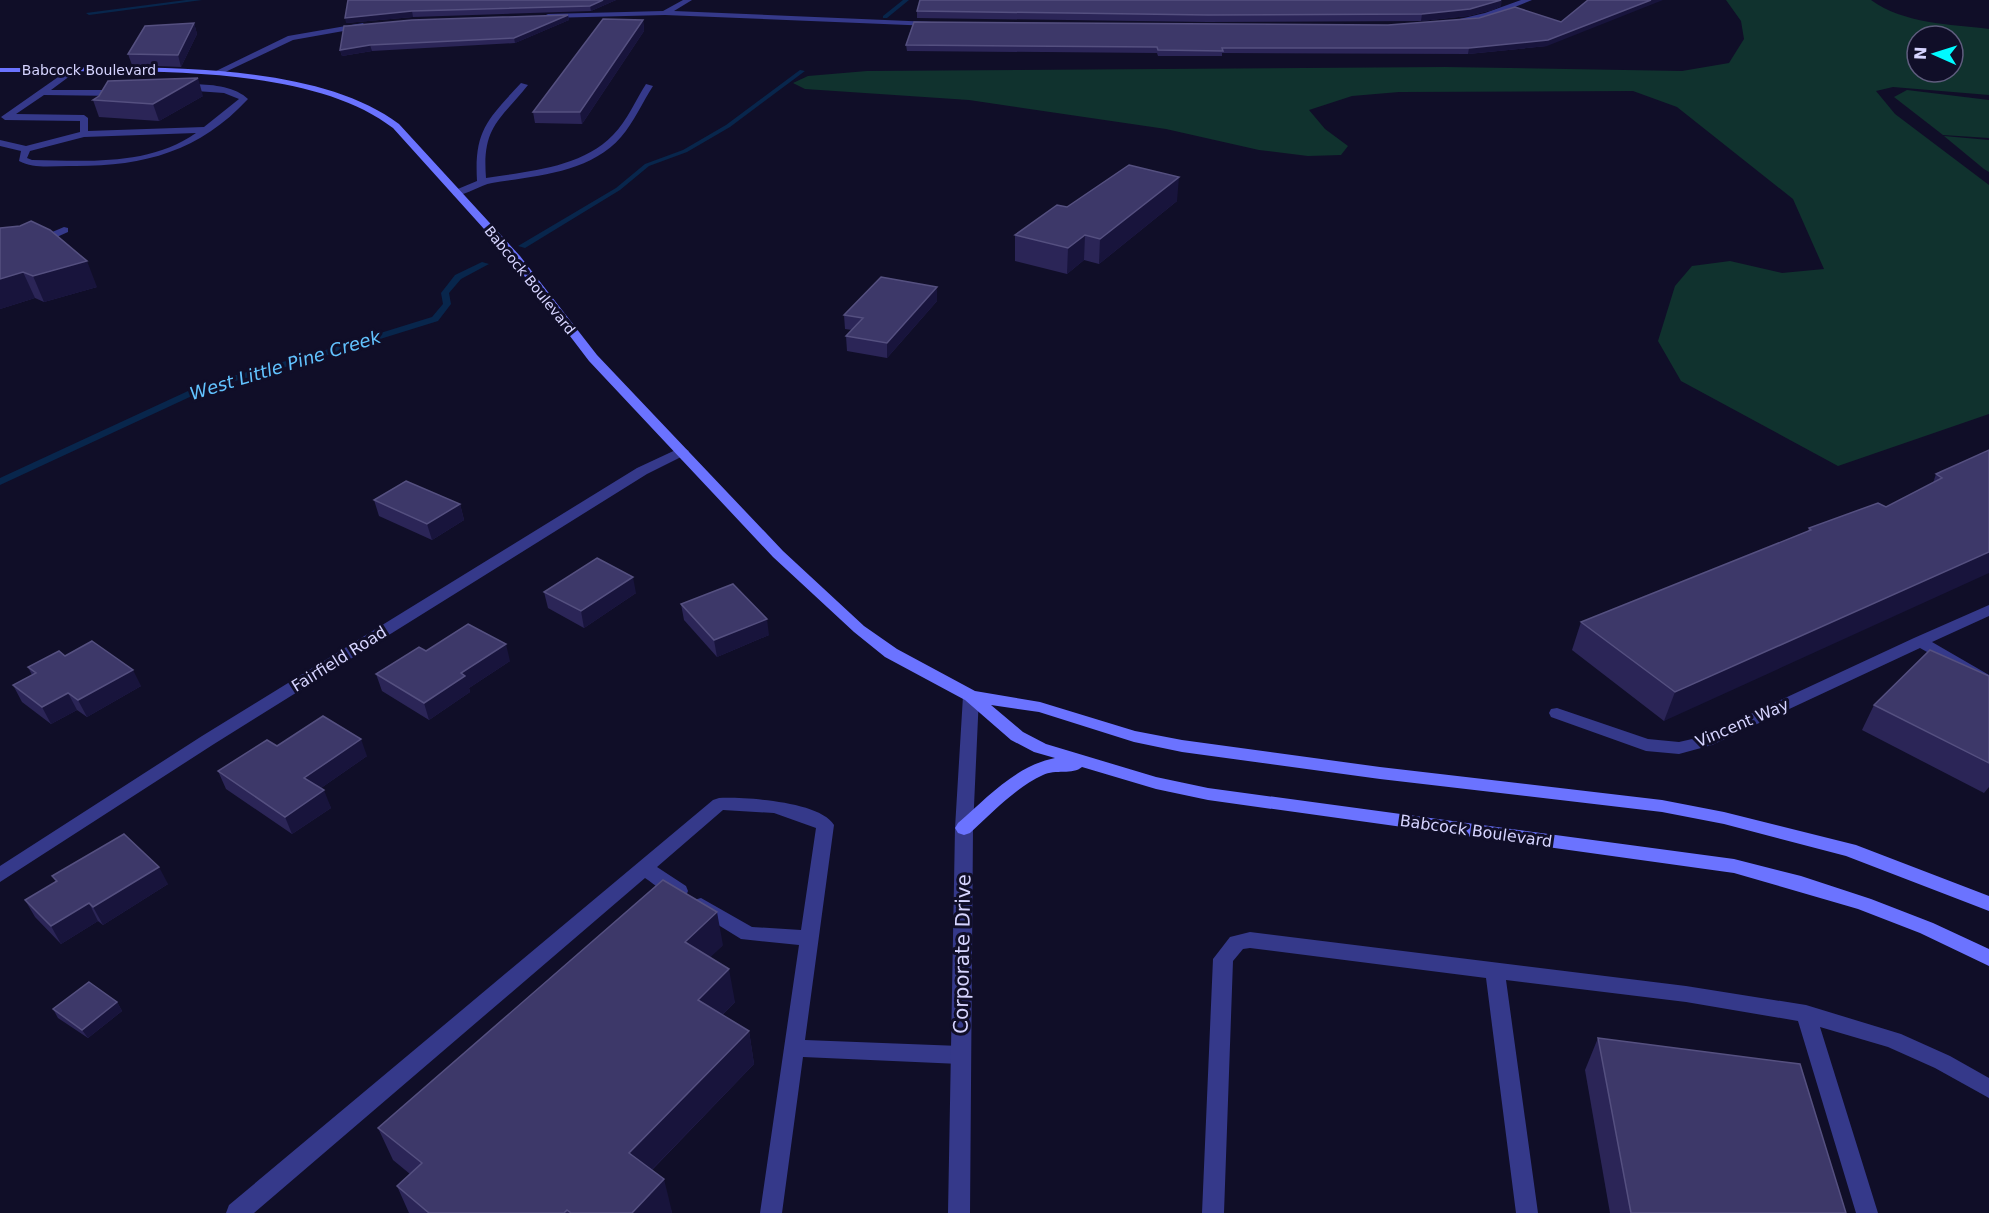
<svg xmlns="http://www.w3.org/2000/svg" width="1989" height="1213" font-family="'DejaVu Sans',sans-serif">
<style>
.green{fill:#10322e;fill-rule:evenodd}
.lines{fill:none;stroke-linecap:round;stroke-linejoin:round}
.stream{fill:#08264c;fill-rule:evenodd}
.lane{fill:#35398a;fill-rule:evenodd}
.street{fill:#35398a;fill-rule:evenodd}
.secondary{fill:#6b73ff;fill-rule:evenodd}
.wall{fill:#2b2557}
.shaded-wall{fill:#18143c}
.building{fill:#3d3869;stroke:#555080;stroke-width:1.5}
.labels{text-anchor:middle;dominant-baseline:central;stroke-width:6;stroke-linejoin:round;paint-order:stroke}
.far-street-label{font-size:14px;fill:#d6d4ff;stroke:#100e28}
.street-label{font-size:16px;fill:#d6d4ff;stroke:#100e28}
.water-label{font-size:18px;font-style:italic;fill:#62c3ff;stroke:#100e28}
.near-street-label{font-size:20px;fill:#d6d4ff;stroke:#100e28}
</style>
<rect width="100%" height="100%" fill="#100e28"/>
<g class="green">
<path d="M1726,0H1871C1904,24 1950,24 1989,29V95L1893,87L1876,91L1895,114L1989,185V414L1838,466L1681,381L1658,341L1675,286L1692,266L1730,261L1782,273L1824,269L1793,199L1677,107L1633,91L1399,92L1352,96L1309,110L1325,129L1348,146L1341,155L1308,156L1259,150L1166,129L969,100L805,89L793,83L808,76L867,71L1445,67L1682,71L1729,63L1744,39L1741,21ZM1917,36H1953V72H1917Z"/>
<polygon points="1907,90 1989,100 1989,138 1943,135 1894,97"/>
<polygon points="1944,136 1989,140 1989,172 1984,169"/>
</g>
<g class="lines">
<g class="stream">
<polygon points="186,0 202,0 89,15 86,13"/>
<polygon points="903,0 909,0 887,18 883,18 883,16"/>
<polygon points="800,70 805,71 730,127 687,152 649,166 620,190 525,248 518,246 616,188 645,164 683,150 726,125"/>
<polygon points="482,262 489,264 461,279 449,293 451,304 438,321 335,353 207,389 0,485 0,478 201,385 329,349 432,317 443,304 441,293 455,275"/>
</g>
<g class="lane">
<path d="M71,68L78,70L51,90H119L123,93L119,96L44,95L16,114L84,115L88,118V131L204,127L239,99L224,93L182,90L178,87L179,85C199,83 233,84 248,99C198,153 141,167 69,166C52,166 34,169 19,161L21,151L0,146V140L26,146L80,132V121L5,120L1,117ZM196,133C149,166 87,161 32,160L27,158L30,151L84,137Z"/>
<path d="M521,83L528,85C499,121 482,127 486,178C529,171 581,168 613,135C627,121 635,101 646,84L653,86C642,103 634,122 621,137C590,173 535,176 492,183C479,185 465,197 453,195V191L477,181C474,130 488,119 521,83Z"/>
<polygon points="64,227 68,228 68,232 30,249 0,253 0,247 24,244"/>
<path d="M719,798C744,797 820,801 834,825L805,1040L960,1046L967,1049L970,1055L967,1061L960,1064L803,1057L782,1213H760L799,945L741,939L694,910L692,905L694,900L701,898L752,927L801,930L816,828L774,813L723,810L657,867L686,886L688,891L686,896C671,901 656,885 645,878L254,1213H226L229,1205L713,800Z"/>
<polygon points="1250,932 1686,986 1806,1005 1901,1034 1950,1056 1989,1078 1989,1098 1935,1068 1888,1047 1820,1027 1878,1213 1856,1213 1798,1021 1686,1002 1506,980 1538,1213 1516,1213 1486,978 1250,948 1243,949 1233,961 1224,1213 1202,1213 1213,959 1230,937"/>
</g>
<g class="street">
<polygon points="683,0 692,0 674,11 932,22 936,24 932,26 665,15 548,18 544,16 548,14 663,11"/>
<polygon points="1521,0 1532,0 1490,17 1451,24 1447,22 1485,13"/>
<polygon points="363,23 366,27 293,40 221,74 214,72 288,36"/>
<polygon points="682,447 689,451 687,454 647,474 214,744 0,882 0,866 202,736 637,468"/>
<polygon points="1989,605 1989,616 1932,642 1989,675 1989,687 1920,648 1712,745 1679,754 1646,751 1551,717 1549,713 1551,709 1557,708 1648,739 1679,742 1701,737 1914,638"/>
<polygon points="971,691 979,696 973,828 970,1213 948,1213 955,828 963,696"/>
</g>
<path class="secondary" d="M0,68C113,69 307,54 399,124L520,256L597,355L783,551L864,626L897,649L975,691L1040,702L1135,731L1182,740L1380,767L1662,800L1724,812L1856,845L1989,896V911L1846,856L1724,824L1662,812L1380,779L1182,752L1134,742L1039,712L991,705L1023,732L1046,744L1156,777L1208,788L1734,859L1801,876L1871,899L1933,923L1989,949V966L1920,933L1858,909L1734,873L1208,800L1156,789L1082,767C1073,775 1055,769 1043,775C1015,788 993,812 970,833L964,835L958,833L955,828L958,823C987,798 1015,766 1055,758L1034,752L1011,740L965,700L885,657L854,632L773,557L589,361L512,260L393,128C302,58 111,73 0,72Z"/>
</g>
<g class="wall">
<polygon points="348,0 616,0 591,11 413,17 346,23"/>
<polygon points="1501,6 1492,10 1468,16 1421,21 1207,22 917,18 917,11"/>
<polygon points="568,15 569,20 515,43 372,51 342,56 340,50"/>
<polygon points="643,20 644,31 582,124 535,123 533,112"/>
<polygon points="194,23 197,34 181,67 132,65 128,54"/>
<polygon points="906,45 1547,46 1468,54 1222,53 1222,56 1158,56 1157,53 907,51"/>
<polygon points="203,96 159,121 99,117 93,100"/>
<polygon points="1177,201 1099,264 1084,260 1067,274 1015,261 1015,235 1067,207"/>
<polygon points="0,228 97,287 44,302 35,298 0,309"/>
<polygon points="937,287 937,301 887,358 847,351 846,336 852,330 845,329 844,315"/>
<polygon points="1989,450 1664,721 1572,650 1581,622 1808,531 1809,528 1886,507 1933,483 1936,474"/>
<polygon points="374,500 460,504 464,520 432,540 379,516"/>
<polygon points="544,592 636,593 584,628 548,608"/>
<polygon points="681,604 769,635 717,657 684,620"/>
<polygon points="426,651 510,661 469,688 470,692 429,720 382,691 376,674"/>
<polygon points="65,656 141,686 87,717 77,710 51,724 22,702 13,685 32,675 28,667"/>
<polygon points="1989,676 1989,787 1984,793 1862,730 1874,705"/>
<polygon points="277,746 367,756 321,788 331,808 292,834 226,789 218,771"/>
<polygon points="52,876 168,884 103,925 98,921 61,944 35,917 25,900 56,882"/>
<polygon points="723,945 710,957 735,1002 722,1015 749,1031 754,1064 652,1170 672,1212 671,1213 409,1213 397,1186 410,1174 393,1160 378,1128"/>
<polygon points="117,1002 122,1011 88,1038 58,1018 53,1009"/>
<polygon points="1598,1038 1846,1213 1610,1213 1585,1070"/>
</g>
<g class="shaded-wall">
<polygon points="603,0 616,0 591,11 590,6"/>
<polygon points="1502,0 1501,6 1492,10 1468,16 1421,21 1422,14"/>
<polygon points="1651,0 1663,0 1547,46 1468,54 1469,48"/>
<polygon points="412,11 413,17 346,23 345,18"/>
<polygon points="568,15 569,20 515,43 514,38"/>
<polygon points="643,20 644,31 582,124 580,112"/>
<polygon points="194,23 197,34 181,67 178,55"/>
<polygon points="370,45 372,51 342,56 340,50"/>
<polygon points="198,78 203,96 159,121 153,104"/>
<polygon points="1179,177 1177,201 1099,264 1100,239"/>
<polygon points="1085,235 1084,260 1067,274 1068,248"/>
<polygon points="87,261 97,287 44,302 33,276"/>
<polygon points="23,272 35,298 0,309 0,279"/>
<polygon points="937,287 937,301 887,358 887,343"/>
<polygon points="460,504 464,520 432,540 427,524"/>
<polygon points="1989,552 1989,573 1664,721 1675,692"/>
<polygon points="633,577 636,593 584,628 581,611"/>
<polygon points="767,619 769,635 717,657 714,640"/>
<polygon points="506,644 510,661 469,688 470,692 429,720 424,703 461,673"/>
<polygon points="133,670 141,686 87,717 78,700"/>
<polygon points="68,693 77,710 51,724 42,707"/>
<polygon points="361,739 367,756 311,795 304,778"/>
<polygon points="324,790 331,808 292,834 285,817"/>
<polygon points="159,867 168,884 103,925 93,907"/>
<polygon points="89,903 98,921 61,944 51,926"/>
<polygon points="717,912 723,945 692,975 685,942"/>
<polygon points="729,969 735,1002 704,1032 698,1000"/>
<polygon points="117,1002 122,1011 88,1038 82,1030"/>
<polygon points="749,1031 754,1064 637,1185 629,1153"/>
<polygon points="664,1179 672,1212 671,1213 632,1213"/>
</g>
<g class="building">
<polygon points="348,0 603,0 590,6 412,11 345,18"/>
<polygon points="920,0 1501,0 1470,9 1422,14 1208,15 917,11"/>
<polygon points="1588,0 1651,0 1548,40 1469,48 1222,48 1223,51 1158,50 1157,47 906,45 914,22 1388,25 1479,18 1515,7 1561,22"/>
<polygon points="568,15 514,38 370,45 340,50 344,26 347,26 412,20"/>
<polygon points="603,19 643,20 580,112 533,112"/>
<polygon points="194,23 178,55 128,54 145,26"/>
<polygon points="198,78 153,104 93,100 99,96 108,81"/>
<polygon points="1129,165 1179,177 1100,239 1085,235 1068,248 1015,235 1057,205 1067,207"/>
<polygon points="31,221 50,230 87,261 33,276 23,272 0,279 0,228 20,226"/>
<polygon points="881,277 937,287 887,343 846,336 863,318 844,315"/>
<polygon points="1989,450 1989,552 1675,692 1581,622 1811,530 1809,528 1878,503 1886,507 1942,478 1936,474"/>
<polygon points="406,481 460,504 427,524 374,500"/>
<polygon points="597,558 633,577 581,611 544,592"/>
<polygon points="733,584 767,619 714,640 681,604"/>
<polygon points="468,624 506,644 461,673 465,676 424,703 376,674 419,647 426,651"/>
<polygon points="92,641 133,670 78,700 68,693 42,707 13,685 36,673 28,667 59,651 65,656"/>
<polygon points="1930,650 1989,676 1989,763 1874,705"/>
<polygon points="323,716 361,739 304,778 324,790 285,817 218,771 267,740 277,746"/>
<polygon points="124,834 159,867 93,907 89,903 51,926 25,900 57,881 52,876"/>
<polygon points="663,880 717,912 685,942 729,969 698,1000 749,1031 629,1153 664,1179 632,1213 571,1213 567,1210 564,1213 429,1213 397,1186 422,1163 378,1128"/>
<polygon points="89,982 117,1002 82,1030 53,1009"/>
<polygon points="1598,1038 1800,1064 1846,1213 1631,1213"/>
</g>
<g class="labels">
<g class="far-street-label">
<text x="89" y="70">Babcock Boulevard</text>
<text transform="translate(530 280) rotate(51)">Babcock Boulevard</text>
</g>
<g class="street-label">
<text transform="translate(339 659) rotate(-32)">Fairfield Road</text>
<text transform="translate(1742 723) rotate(-23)">Vincent Way</text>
<text transform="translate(1476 831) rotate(8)">Babcock Boulevard</text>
</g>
<g class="water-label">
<text transform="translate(285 365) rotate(-17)">West Little Pine Creek</text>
</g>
<g class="near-street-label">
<text transform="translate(962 954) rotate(-89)">Corporate Drive</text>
</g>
</g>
<g transform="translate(1935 54) rotate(273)"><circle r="28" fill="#100e28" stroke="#5f5d7e" stroke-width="1.5"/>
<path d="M0-4.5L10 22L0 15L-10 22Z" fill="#00faff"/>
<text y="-9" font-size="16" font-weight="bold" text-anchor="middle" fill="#d6d4ff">N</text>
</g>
</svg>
